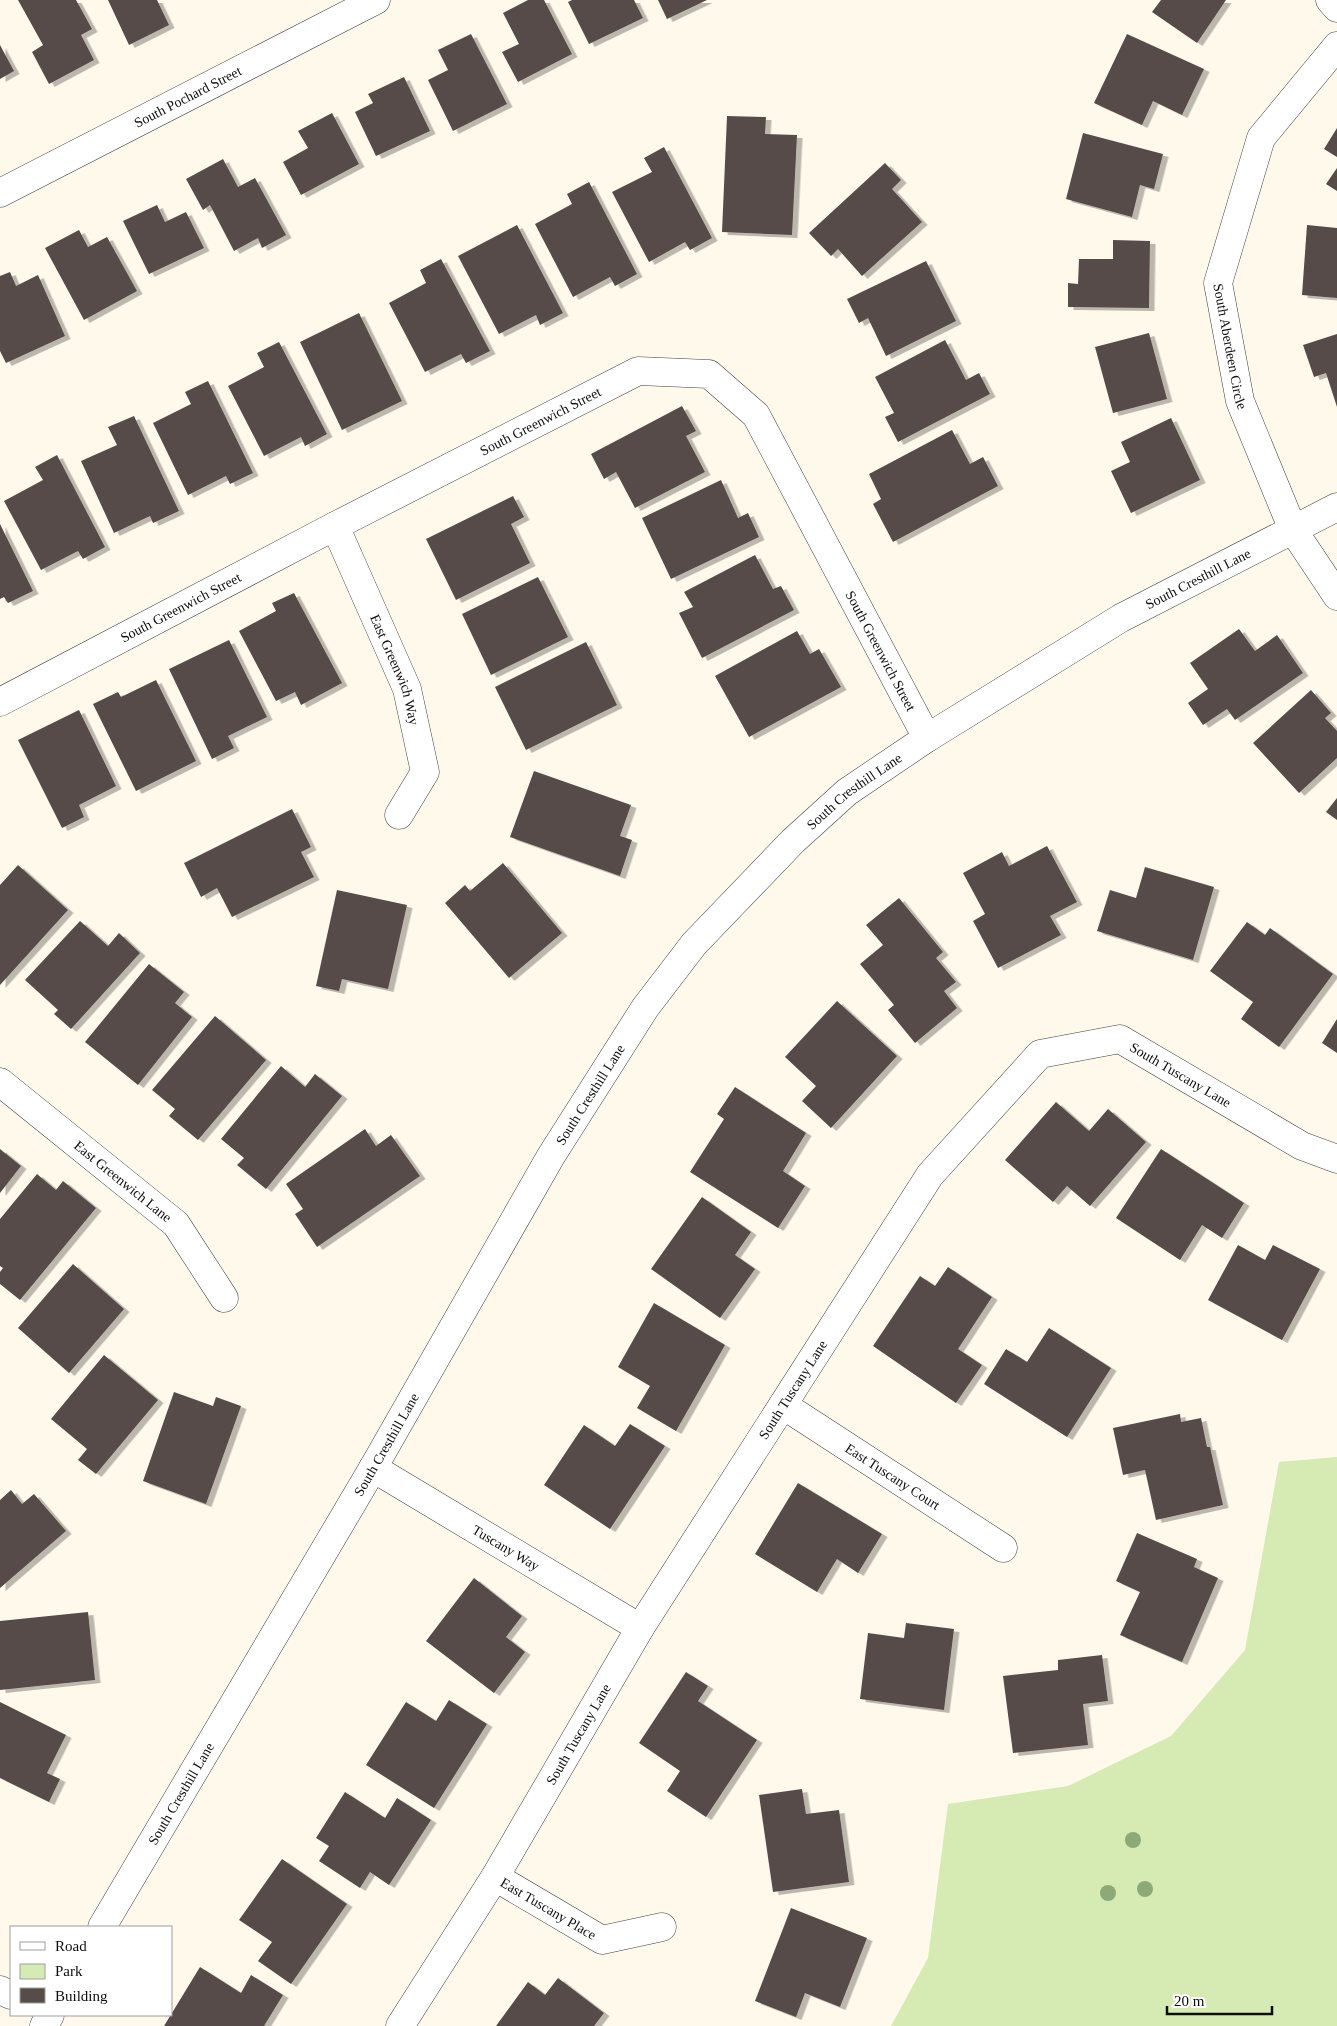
<svg xmlns="http://www.w3.org/2000/svg" width="1337" height="2026" font-family="Georgia,serif">
<style>
.green{fill:#d6ebb4}
.building{fill:#564c48;filter:url(#shadow)}
.lines{fill:none;stroke-linecap:round;stroke-linejoin:round}
.minor-casing{stroke:#404040;stroke-width:29}
.minor{stroke:#fff;stroke-width:28}
.tree{fill:#8ea978}
.labels{text-anchor:middle;dominant-baseline:central;stroke-width:5;stroke-linejoin:round;paint-order:stroke}
.street-label{font-size:14px;fill:#0d0d0d;stroke:#fff}
</style>
<defs>
<filter id="shadow"><feDropShadow dx="5.5" dy="3" stdDeviation="0" flood-color="#0004"/></filter>
</defs>
<rect width="100%" height="100%" fill="#fff9ec"/>
<polygon class="green" points="1337,1457 1337,2026 891,2026 928,1958 948,1804 1068,1786 1171,1736 1245,1650 1279,1462"/>
<g class="building">
<polygon points="18,0 76,0 92,29 81,35 94,60 49,84 32,52 43,45"/>
<polygon points="108,0 157,0 169,25 129,45"/>
<polygon points="528,0 544,0 572,54 518,82 502,52 519,44 503,13"/>
<polygon points="572,0 634,0 643,18 589,44 568,2"/>
<polygon points="658,0 707,0 667,19"/>
<polygon points="1161,0 1226,0 1197,43 1152,12"/>
<polygon points="471,34 507,104 453,131 428,80 448,70 438,50"/>
<polygon points="1127,34 1204,69 1182,115 1153,101 1142,125 1094,103"/>
<polygon points="0,45 14,71 0,79"/>
<polygon points="404,77 430,131 376,156 355,112 373,103 368,94"/>
<polygon points="332,113 359,164 301,195 283,162 308,148 298,131"/>
<polygon points="727,116 766,117 765,134 797,135 792,235 722,232"/>
<polygon points="1337,128 1337,157 1324,149"/>
<polygon points="1083,133 1163,154 1154,189 1140,185 1132,217 1066,199"/>
<polygon points="664,147 712,238 690,250 685,242 649,262 612,192 652,172 644,158"/>
<polygon points="223,159 238,187 255,178 286,235 262,248 258,238 234,251 210,205 203,210 186,179"/>
<polygon points="885,163 901,180 892,189 922,222 862,276 838,249 831,256 809,233"/>
<polygon points="1337,168 1337,191 1326,184"/>
<polygon points="589,182 637,274 615,286 610,277 573,297 535,224 572,204 567,194"/>
<polygon points="157,205 165,222 186,212 204,248 149,274 123,221"/>
<polygon points="517,225 563,313 540,325 536,315 499,334 458,256"/>
<polygon points="1307,225 1337,228 1337,298 1302,295"/>
<polygon points="79,230 88,247 107,237 137,291 84,320 45,248"/>
<polygon points="1113,240 1150,241 1149,308 1068,307 1068,283 1078,284 1079,259 1113,259"/>
<polygon points="441,259 490,351 466,363 461,354 425,372 389,303 426,283 420,270"/>
<polygon points="926,261 956,321 886,356 868,318 859,323 847,299"/>
<polygon points="10,272 16,286 38,275 65,336 6,363 0,351 0,276"/>
<polygon points="359,313 402,401 342,430 300,342"/>
<polygon points="1149,333 1167,399 1113,413 1095,347"/>
<polygon points="1337,334 1337,407 1326,373 1314,377 1303,345"/>
<polygon points="945,340 966,380 979,373 990,394 898,442 885,417 894,413 875,377"/>
<polygon points="279,342 327,434 305,446 301,437 264,456 228,386 264,367 257,353"/>
<polygon points="208,381 253,473 230,484 226,476 188,495 153,423 191,404 185,392"/>
<polygon points="682,406 696,431 686,436 705,472 635,508 616,472 604,479 591,454"/>
<polygon points="134,416 179,511 153,523 150,516 114,533 81,461 117,445 108,427"/>
<polygon points="1171,418 1200,480 1131,513 1111,471 1130,462 1121,442"/>
<polygon points="952,430 970,464 983,457 998,486 893,542 873,504 881,499 869,474"/>
<polygon points="57,455 105,547 83,559 78,551 41,570 4,501 43,480 35,467"/>
<polygon points="721,480 738,518 748,513 759,537 671,579 642,518"/>
<polygon points="513,496 524,517 511,524 530,563 456,600 426,539"/>
<polygon points="0,524 33,591 8,603 4,597 0,599"/>
<polygon points="755,555 773,589 781,586 794,610 702,658 679,613 693,607 684,592"/>
<polygon points="538,577 568,637 491,675 462,614"/>
<polygon points="294,593 342,683 301,705 295,692 276,701 239,631 276,611 272,603"/>
<polygon points="1239,629 1255,651 1277,635 1303,673 1235,720 1227,709 1203,725 1188,703 1208,689 1190,663"/>
<polygon points="797,631 810,654 819,649 841,687 749,737 715,676"/>
<polygon points="229,640 267,717 228,736 234,748 212,759 169,669"/>
<polygon points="586,642 617,705 526,750 495,687"/>
<polygon points="156,680 196,761 136,791 93,704 118,692 121,697"/>
<polygon points="1311,690 1331,713 1325,718 1337,731 1337,758 1299,793 1253,743"/>
<polygon points="79,710 116,786 79,805 84,817 62,828 18,740"/>
<polygon points="534,771 631,805 620,836 632,840 620,876 510,837"/>
<polygon points="1337,798 1337,820 1326,812"/>
<polygon points="292,809 311,847 301,852 314,877 232,917 217,888 201,897 184,863"/>
<polygon points="1047,846 1077,902 1050,916 1061,935 998,968 973,921 985,914 963,873 1002,852 1009,866"/>
<polygon points="503,863 562,933 509,978 445,903 465,885 470,891"/>
<polygon points="18,865 68,910 0,985 0,885"/>
<polygon points="1145,867 1214,887 1193,960 1097,931 1110,890 1136,898"/>
<polygon points="337,890 407,905 388,989 342,979 339,991 316,986"/>
<polygon points="899,898 943,952 936,958 956,982 944,991 957,1008 915,1043 888,1010 894,1005 860,964 883,945 866,925"/>
<polygon points="80,921 108,946 119,933 140,953 71,1029 54,1014 58,1010 25,980"/>
<polygon points="1247,922 1265,935 1270,928 1333,974 1279,1047 1241,1019 1253,1002 1210,971"/>
<polygon points="149,964 184,992 175,1003 192,1017 138,1085 85,1042"/>
<polygon points="837,1001 897,1056 831,1128 802,1101 816,1086 785,1057"/>
<polygon points="215,1016 266,1060 198,1140 169,1116 175,1109 152,1090"/>
<polygon points="1337,1019 1337,1053 1322,1043"/>
<polygon points="281,1066 305,1087 315,1074 342,1096 266,1189 237,1165 244,1158 221,1139"/>
<polygon points="735,1087 806,1133 783,1171 805,1186 778,1228 690,1172 724,1119 717,1114"/>
<polygon points="1056,1102 1089,1131 1108,1109 1146,1142 1090,1206 1067,1186 1053,1202 1005,1160"/>
<polygon points="365,1129 376,1146 391,1135 420,1176 317,1247 295,1214 303,1209 286,1184"/>
<polygon points="0,1149 21,1166 0,1193"/>
<polygon points="1161,1149 1244,1203 1222,1238 1202,1225 1180,1260 1116,1218"/>
<polygon points="37,1174 56,1190 63,1181 96,1208 20,1300 0,1284 0,1272 3,1268 0,1266 0,1219"/>
<polygon points="702,1197 751,1232 735,1255 755,1269 720,1318 651,1269"/>
<polygon points="1238,1245 1265,1260 1273,1245 1320,1269 1282,1340 1208,1300"/>
<polygon points="73,1264 124,1309 69,1373 18,1328"/>
<polygon points="948,1267 992,1297 958,1349 982,1365 956,1403 873,1346 920,1276 935,1286"/>
<polygon points="654,1303 725,1345 676,1431 637,1408 650,1386 618,1367"/>
<polygon points="1049,1328 1111,1368 1067,1437 984,1384 1006,1349 1027,1362"/>
<polygon points="104,1355 158,1400 96,1474 78,1460 87,1449 51,1419"/>
<polygon points="174,1392 213,1406 216,1397 241,1406 206,1504 143,1481"/>
<polygon points="1180,1414 1181,1422 1201,1418 1207,1447 1210,1447 1223,1505 1156,1520 1145,1470 1123,1475 1113,1428"/>
<polygon points="630,1424 665,1446 610,1529 544,1485 584,1425 615,1446"/>
<polygon points="798,1483 882,1534 858,1573 837,1559 817,1592 755,1554"/>
<polygon points="11,1490 22,1504 34,1494 66,1531 0,1588 0,1500"/>
<polygon points="1137,1533 1197,1559 1194,1567 1218,1578 1182,1662 1120,1635 1140,1592 1116,1581"/>
<polygon points="474,1578 522,1616 506,1637 525,1652 494,1693 426,1641"/>
<polygon points="88,1612 95,1680 0,1690 0,1621"/>
<polygon points="906,1623 954,1629 944,1710 860,1699 868,1633 904,1638"/>
<polygon points="1102,1655 1108,1701 1083,1704 1088,1745 1013,1753 1003,1676 1058,1670 1058,1660"/>
<polygon points="686,1672 708,1686 698,1701 757,1740 706,1817 667,1791 680,1771 639,1743"/>
<polygon points="449,1700 487,1724 434,1808 366,1765 406,1702 436,1721"/>
<polygon points="0,1702 66,1735 47,1773 60,1779 49,1802 0,1778"/>
<polygon points="802,1789 806,1814 839,1810 849,1882 773,1892 759,1795"/>
<polygon points="345,1792 385,1818 397,1798 431,1820 389,1885 370,1872 360,1888 319,1861 329,1846 316,1838"/>
<polygon points="282,1859 347,1904 291,1984 258,1961 272,1942 239,1920"/>
<polygon points="791,1908 867,1938 840,2007 805,1993 796,2017 755,2001"/>
<polygon points="200,1967 241,1993 251,1975 283,1995 264,2026 164,2026"/>
<polygon points="558,1978 604,2013 594,2026 496,2026 528,1982 545,1995"/>
</g>
<g class="lines">
<g class="minor-casing">
<g id="minor">
<polyline points="1330,0 1337,8"/>
<path id="s1" d="M1337,46L1261,138L1218,283L1240,401L1293,530L1337,596"/>
<path id="s2" d="M0,193L376,0"/>
<path id="s3" d="M335,526L407,689L425,772L399,815"/>
<path id="s4" d="M0,702L335,526L638,371L709,374L756,415L927,738"/>
<path id="s5" d="M0,1082L176,1224L224,1298"/>
<path id="s6" d="M783,1405L1003,1548"/>
<path id="s7" d="M373,1468L640,1628"/>
<path id="s8" d="M495,1877L602,1940L662,1927"/>
<path id="s9" d="M102,1927L373,1468L551,1156L645,1008L694,944L793,841L847,792L927,738L1121,618L1337,507"/>
<polyline points="0,1990 11,1995"/>
<polyline points="44,2026 50,2015"/>
<path id="s10" d="M400,2026L495,1877L640,1628L930,1175L1040,1054L1120,1039L1302,1146L1337,1159"/>
</g>
</g>
<use href="#minor" class="minor"/>
</g>
<g class="tree">
<circle cx="1133" cy="1840" r="8"/>
<circle cx="1145" cy="1889" r="8"/>
<circle cx="1108" cy="1893" r="8"/>
</g>
<g class="labels">
<g class="street-label">
<text stroke="none"><textPath href="#s2" startOffset="211">South Pochard Street</textPath></text>
<text stroke="none"><textPath href="#s1" startOffset="335">South Aberdeen Circle</textPath></text>
<text stroke="none"><textPath href="#s4" startOffset="609">South Greenwich Street</textPath></text>
<text stroke="none"><textPath href="#s9" startOffset="1775">South Cresthill Lane</textPath></text>
<text stroke="none"><textPath href="#s4" startOffset="204">South Greenwich Street</textPath></text>
<text stroke="none"><textPath href="#s4" startOffset="1119">South Greenwich Street</textPath></text>
<text stroke="none"><textPath href="#s3" startOffset="156">East Greenwich Way</textPath></text>
<text stroke="none"><textPath href="#s9" startOffset="1370">South Cresthill Lane</textPath></text>
<text stroke="none"><textPath href="#s10" startOffset="1318">South Tuscany Lane</textPath></text>
<text stroke="none"><textPath href="#s9" startOffset="965">South Cresthill Lane</textPath></text>
<text stroke="none"><textPath href="#s5" startOffset="158">East Greenwich Lane</textPath></text>
<text stroke="none"><textPath href="#s10" startOffset="748">South Tuscany Lane</textPath></text>
<text stroke="none"><textPath href="#s9" startOffset="560">South Cresthill Lane</textPath></text>
<text stroke="none"><textPath href="#s6" startOffset="131">East Tuscany Court</textPath></text>
<text stroke="none"><textPath href="#s7" startOffset="155">Tuscany Way</textPath></text>
<text stroke="none"><textPath href="#s10" startOffset="342">South Tuscany Lane</textPath></text>
<text stroke="none"><textPath href="#s9" startOffset="155">South Cresthill Lane</textPath></text>
<text stroke="none"><textPath href="#s8" startOffset="62">East Tuscany Place</textPath></text>
</g>
</g>
<rect x="10" y="1926" width="162" height="90" fill="#ffffff" stroke="#9e9e9e"/>
<rect x="20" y="1942" width="25" height="8" fill="#ffffff" stroke="#9e9e9e"/>
<text x="55" y="1951" font-size="15" fill="#0d0d0d">Road</text>
<rect x="20" y="1964" width="25" height="15" fill="#d6ebb4" stroke="#9e9e9e"/>
<text x="55" y="1976" font-size="15" fill="#0d0d0d">Park</text>
<rect x="20" y="1988" width="25" height="15" fill="#564c48" stroke="#9e9e9e"/>
<text x="55" y="2001" font-size="15" fill="#0d0d0d">Building</text>
<path d="M1167 2006v8h105v-8" fill="none" stroke="#0d0d0d" stroke-width="2.5"/>
<text x="1174" y="2006" font-size="15" fill="#0d0d0d" stroke="#ffffff" stroke-width="4" paint-order="stroke">20 m</text>
</svg>
